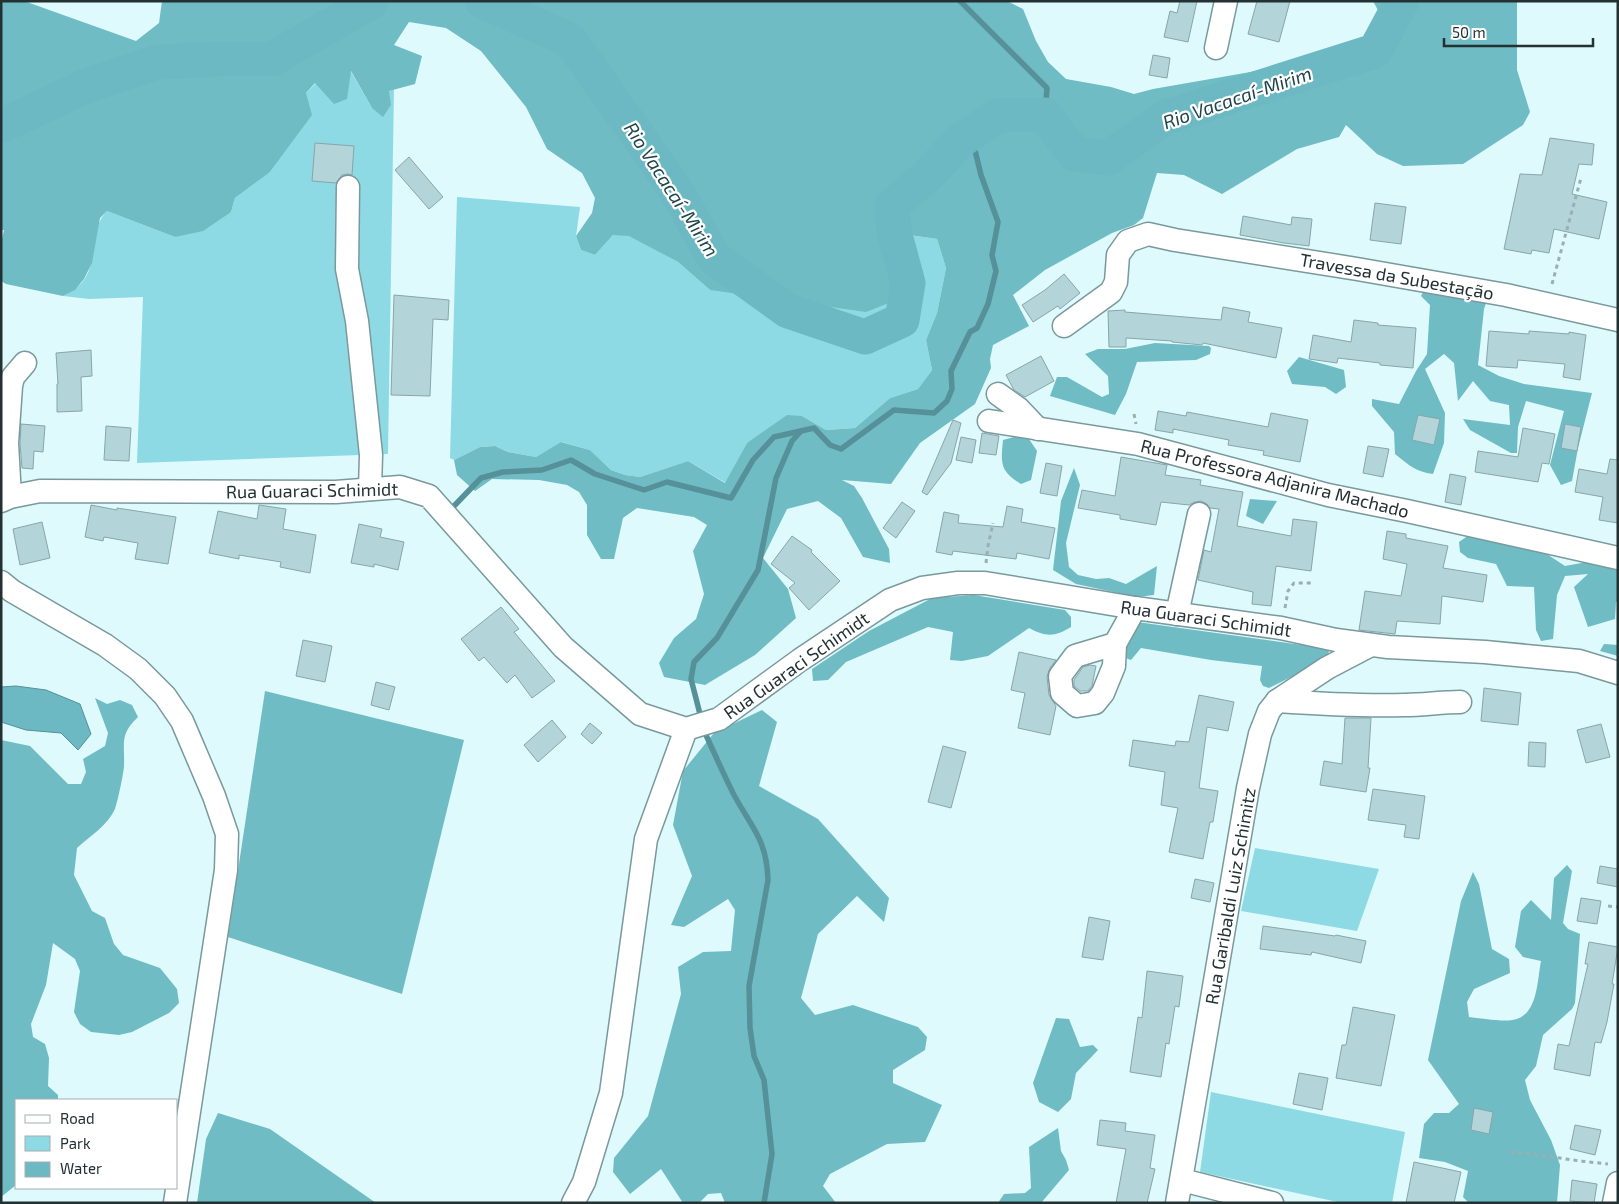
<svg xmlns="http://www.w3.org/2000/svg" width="1619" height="1204" font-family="'Exo 2',sans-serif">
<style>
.green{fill:#8ddae4}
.forest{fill:#6fbcc5}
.water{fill:#6cb9c3;stroke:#569098}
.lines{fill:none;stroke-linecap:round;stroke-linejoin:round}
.stream{stroke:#569098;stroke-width:5.5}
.river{stroke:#6cb9c3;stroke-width:35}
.building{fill:#b3d4d9;stroke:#86a6aa}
.minor-casing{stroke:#79999d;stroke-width:25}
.path{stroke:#99b0b2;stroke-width:3;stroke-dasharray:4 4;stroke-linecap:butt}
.minor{stroke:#fff;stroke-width:22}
.labels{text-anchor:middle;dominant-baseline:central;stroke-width:4.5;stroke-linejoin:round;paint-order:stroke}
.street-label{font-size:18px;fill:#243133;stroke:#fff}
.water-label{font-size:19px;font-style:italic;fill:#204549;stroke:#fff}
</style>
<rect width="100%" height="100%" fill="#defafd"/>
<g class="green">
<path d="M350,70L372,108L389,91L394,89L388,454L137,463L143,297L89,299L63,296C107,277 84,234 107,211L175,237L231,212L235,198L269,173L306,93L316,83Z"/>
<polygon points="457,197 580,207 576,236 581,250 595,255 613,235 629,235 678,262 710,290 909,235 937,239 946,268 937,313 926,340 932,370 918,389 890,398 855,428 826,430 802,416 747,443 726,483 688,461 640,477 625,475 611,470 590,450 562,442 536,457 508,452 495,446 480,447 454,460 450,458"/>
<polygon points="1255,848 1379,869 1357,931 1241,911"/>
<polygon points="1211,1092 1405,1132 1392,1203 1342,1203 1200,1172"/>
</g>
<g class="forest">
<polygon points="1,1 24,1 136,41 159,23 162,1 1007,1 1023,9 1036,41 1048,62 1066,79 1111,87 1134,94 1153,89 1262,70 1383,66 1396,44 1373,1 1517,1 1517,70 1530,112 1523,125 1463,164 1403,166 1377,154 1346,125 1339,137 1297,149 1222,194 1184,175 1157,173 1143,218 1134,225 1112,233 1045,270 1013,295 1029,326 993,345 990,359 991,368 975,404 920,443 891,484 842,480 854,486 862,498 889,549 890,563 863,557 841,518 818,501 787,509 763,558 788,589 796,618 755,655 705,685 664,677 659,663 674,638 696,619 704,594 693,551 707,525 694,517 637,508 623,518 614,559 601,559 587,535 587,505 579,492 567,485 539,480 492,479 475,491 457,475 454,460 480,447 495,446 508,452 536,457 561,442 590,450 611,470 625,475 640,477 688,461 725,483 747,443 787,415 802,416 826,430 855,428 890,398 918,389 932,370 926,340 937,313 946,268 937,239 909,235 914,293 866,312 710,290 678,262 629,236 613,235 595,255 581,250 576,236 592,213 595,198 582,173 547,149 526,107 481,51 446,28 409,22 394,45 422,56 415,84 389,91 391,105 383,117 372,108 351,71 347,99 334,104 315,83 306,93 312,115 269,173 235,198 231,212 203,231 175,237 107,211 100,218 92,263 84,279 75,290 63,296 6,284 1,281 1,244 4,230 1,230"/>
<path d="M1425,288L1487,300L1484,309L1478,365L1499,376L1524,384L1592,393L1578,448L1572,481L1561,485L1550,465L1564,411L1526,401L1518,427L1517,453H1511L1470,430L1463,419L1510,425L1509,405L1490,401L1473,381L1458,401L1454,363L1444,354L1425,369L1445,413L1444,443L1433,474C1416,472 1409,465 1395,454L1394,432L1372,406V399L1399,404L1416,371L1427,354L1430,305L1421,296Z"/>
<polygon points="1155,343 1209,346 1211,348 1210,354 1196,360 1137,362 1126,394 1115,415 1050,396 1057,377 1067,377 1102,397 1109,394 1108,376 1085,354 1098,349 1125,349"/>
<polygon points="1299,357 1344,370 1346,387 1336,394 1325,387 1292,384 1287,371"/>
<path d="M1014,437L1029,439L1037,451L1031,480L1021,484C999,471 1001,462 1003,440Z"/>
<polygon points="1074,468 1080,485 1066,543 1069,567 1078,575 1096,579 1109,578 1126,584 1157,566 1154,595 1137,597 1076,584 1053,570 1061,501"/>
<polygon points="1250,499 1277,501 1263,524 1246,516"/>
<polygon points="1469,535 1533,545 1565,566 1598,560 1618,563 1618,602 1616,602 1615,619 1588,627 1574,587 1588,574 1565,576 1557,595 1553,639 1541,641 1536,630 1534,587 1507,586 1496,564 1468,558 1460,552 1459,542"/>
<path d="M974,595L1065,610L1071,617V627C1055,637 1046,637 1029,628L988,656L962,661L950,660L953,632L928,627L846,662L828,680L813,681L812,669L869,631L932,598Z"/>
<path d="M1137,622L1323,648L1329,650L1328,657L1323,661L1269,688L1263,686L1260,680L1262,666L1211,660L1141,648L1131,660C1112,655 1131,631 1137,622Z"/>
<polygon points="1604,644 1618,645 1618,656 1600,651"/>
<polygon points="265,691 464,740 402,994 228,937"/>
<path d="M95,698L107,704L120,700L132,705L138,717C119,735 125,743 124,767C123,776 118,800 115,809C108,825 89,837 77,848L74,875L92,911L105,918L114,944L123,955L160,968L177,989L179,1003L169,1013L132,1032L119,1035L91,1032L80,1024L74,1012L80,971L75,959L53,943L46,985L31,1024L33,1037L45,1044L49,1058L48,1086L58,1095V1100H16V1185L1,1197V740L30,746L68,784H81L86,772L83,759L105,746L108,733Z"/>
<polygon points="762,710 777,722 759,786 818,819 889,898 884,922 857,896 818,934 801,998 815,1015 853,1005 918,1027 927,1037 925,1050 893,1070 893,1083 942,1105 925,1142 887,1144 830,1174 823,1186 836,1203 725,1203 721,1193 708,1194 699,1203 683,1203 661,1169 630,1194 613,1172 614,1158 648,1116 681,994 678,967 703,952 731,951 735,910 728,899 684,927 671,925 692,876 673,825 683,771 714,733"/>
<path d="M1567,865L1572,871L1563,923L1568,929L1580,934L1575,1003L1572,1009L1543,1035L1536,1066L1525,1080L1530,1100L1551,1140L1560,1165L1557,1203H1469L1463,1197L1468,1171L1445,1162L1419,1158L1424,1124L1434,1113H1449L1459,1104L1428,1060L1461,901L1473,872L1479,884L1492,949L1509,959L1510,973L1474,989L1467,1002L1469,1017C1479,1018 1503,1022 1512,1020C1538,1017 1537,981 1541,961L1523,957L1515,947L1521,911L1531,900L1551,920L1554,878Z"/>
<polygon points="1056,1018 1069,1019 1080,1047 1093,1045 1098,1050 1076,1073 1071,1099 1058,1112 1039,1102 1033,1083"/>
<polygon points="218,1113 270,1129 376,1203 197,1203 206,1139"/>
<polygon points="1058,1128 1061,1151 1066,1160 1069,1170 1041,1203 998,1203 1004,1194 1025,1193 1031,1188 1029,1147"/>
</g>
<polygon class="water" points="16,686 46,690 80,704 91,734 78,750 61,733 26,730 1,722 1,687"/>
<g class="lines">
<g class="stream">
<polyline points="960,1 1047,88 1045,115"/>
<polyline points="447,510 454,506 481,478 503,472 542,470 571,460 595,474 644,490 667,482 731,498 753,460 774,437 814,428 830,445 841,449 894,410 934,413 947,401 952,389 951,371 970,332 977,328 988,304 996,271 992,255 998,222 981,175 971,134"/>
<polyline points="701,718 691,679 694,662 717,638 758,570 776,478 792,441 801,431"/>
<path d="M704,727L706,735C715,755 724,775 734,795C752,828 767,840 768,880L749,986L750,1028L754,1056L764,1080L772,1154L764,1203"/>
</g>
<g class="river">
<polyline points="482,1 570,40 676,190 714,258 788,311 865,337 902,320 908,283 895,235 891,207 927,176 960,141 999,115 1045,115 1074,154 1108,158 1166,117 1375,51 1402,1"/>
<polyline points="1,126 86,86 158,62 218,59 272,59 372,1"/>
</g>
</g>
<g class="building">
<polygon points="1180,1 1197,1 1188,42 1164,37 1170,11 1177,13"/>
<polygon points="1257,1 1290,1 1279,42 1248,34"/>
<polygon points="1153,55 1170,58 1167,78 1149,75"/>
<polygon points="1550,138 1594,144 1592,165 1579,164 1572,194 1607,202 1599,239 1554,229 1549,253 1532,250 1531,254 1504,249 1520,174 1542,175"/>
<polygon points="315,143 354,146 352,175 348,174 342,175 336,183 312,181"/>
<polygon points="409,157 443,197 429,209 395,170"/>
<polygon points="1375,203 1406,207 1401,244 1370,240"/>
<polygon points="1243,216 1291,225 1292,217 1312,219 1309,246 1284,243 1240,235"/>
<polygon points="1064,274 1080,293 1060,309 1058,306 1033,322 1022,305 1045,290"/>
<polygon points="394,295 449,300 448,320 433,319 430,396 391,395"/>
<polygon points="1223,307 1250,312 1248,322 1282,328 1276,358 1203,343 1202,345 1172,342 1172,341 1126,338 1126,347 1109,347 1108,311 1125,310 1125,312 1221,320"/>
<polygon points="1354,320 1378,323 1378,325 1416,328 1413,368 1380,365 1380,363 1338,358 1337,363 1309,359 1313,335 1351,342"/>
<polygon points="1489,331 1529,334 1529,331 1569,334 1569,332 1586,335 1580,380 1563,377 1565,364 1518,360 1517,368 1486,366"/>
<polygon points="91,350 92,376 81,377 82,411 57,412 57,384 58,384 56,353"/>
<polygon points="1041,356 1054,381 1025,397 1014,390 1006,375"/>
<polygon points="1158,411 1186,416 1187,412 1268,427 1271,413 1308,420 1300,462 1263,455 1264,451 1228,445 1229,440 1173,429 1173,433 1155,430"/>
<polygon points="1418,415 1440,419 1434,445 1412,440"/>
<polygon points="953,420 961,423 951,463 927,495 922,492"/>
<polygon points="21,424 45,426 43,452 34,451 33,469 22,468 20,443"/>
<polygon points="1565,424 1581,427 1577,451 1561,448"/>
<polygon points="106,426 131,428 129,461 104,460"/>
<polygon points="1523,428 1555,434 1549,464 1542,463 1538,482 1475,472 1478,451 1518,457"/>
<polygon points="982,433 999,436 996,455 979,453"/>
<polygon points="961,437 976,440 972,463 956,460"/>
<polygon points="1368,446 1389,449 1383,477 1363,473"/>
<polygon points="1121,457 1167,465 1165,475 1201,480 1200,485 1243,492 1237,526 1291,536 1293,519 1317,522 1311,571 1276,566 1271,606 1252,604 1253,592 1198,580 1204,550 1211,552 1219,509 1210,508 1207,504 1201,501 1195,502 1189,505 1161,502 1156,525 1120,519 1120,515 1078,508 1082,490 1115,496"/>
<polygon points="1610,459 1618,460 1618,523 1599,520 1603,497 1575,492 1579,469 1607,474"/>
<polygon points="1046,463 1062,466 1057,496 1040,493"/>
<polygon points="1450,474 1466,477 1461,505 1445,502"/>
<polygon points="902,502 915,511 896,538 883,528"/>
<polygon points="91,505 117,510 117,508 176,517 168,564 135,559 138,543 104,537 103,541 85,537"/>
<polygon points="259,505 286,509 283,529 316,535 310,573 280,567 281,562 239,555 239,559 209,553 218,511 257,519"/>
<polygon points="1007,506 1023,509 1021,522 1055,528 1049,559 1017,553 1016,559 953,551 952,555 936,552 944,512 959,515 958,523 1003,527"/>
<polygon points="42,522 50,558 20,565 13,529"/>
<polygon points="359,524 382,529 380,537 404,542 398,570 374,564 374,567 351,563"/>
<polygon points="1387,531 1406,534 1406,538 1448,546 1443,568 1487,575 1483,602 1442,596 1440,624 1397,621 1395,634 1359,630 1365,591 1401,596 1407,564 1383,559"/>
<polygon points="792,536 812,550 811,552 840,581 809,610 789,588 795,583 771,564"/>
<polygon points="501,607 519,629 514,632 555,681 532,698 515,675 507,683 484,657 479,661 461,639"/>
<polygon points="303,640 332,646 325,682 296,676"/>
<polygon points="1019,652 1056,660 1050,668 1047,677 1049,695 1056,706 1050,735 1018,728 1025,693 1011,690"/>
<polygon points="1090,665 1096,666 1092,686 1088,691 1080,691 1074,686 1074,680 1083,667"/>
<polygon points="376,682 395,687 389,710 371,705"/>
<polygon points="1484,688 1521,693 1518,725 1481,721"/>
<polygon points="1199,695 1234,702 1228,731 1207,727 1199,788 1218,791 1213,822 1210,822 1203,859 1169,852 1178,808 1161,805 1165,772 1129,766 1133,740 1175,746 1176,741 1189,742"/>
<polygon points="1345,718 1371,718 1368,768 1370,768 1366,792 1320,785 1324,761 1342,764"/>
<polygon points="552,720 566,737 538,762 524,745"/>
<polygon points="590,723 602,733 592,744 581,734"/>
<polygon points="1601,724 1610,757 1586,763 1577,730"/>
<polygon points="1529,742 1546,743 1545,767 1528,766"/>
<polygon points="943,746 966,752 951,808 928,802"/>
<polygon points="1373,789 1425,796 1419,839 1404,837 1406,825 1368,820"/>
<polygon points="1600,866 1618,869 1618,887 1597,883"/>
<polygon points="1195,879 1214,883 1210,902 1191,898"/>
<polygon points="1581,898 1601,901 1597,924 1577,921"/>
<polygon points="1089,917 1110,921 1103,960 1082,957"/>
<polygon points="1263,926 1335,936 1336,935 1366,941 1361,963 1312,952 1311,955 1260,949"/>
<polygon points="1589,942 1618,947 1612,984 1614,984 1607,1022 1601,1043 1595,1042 1590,1076 1554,1069 1558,1044 1569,1046 1588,964 1585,964"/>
<polygon points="1147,971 1183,976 1179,1007 1175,1006 1169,1044 1166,1043 1161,1077 1130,1072 1138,1017 1142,1018"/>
<polygon points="1353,1007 1395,1015 1381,1086 1336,1078 1342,1045 1346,1045"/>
<polygon points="1299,1073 1328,1078 1322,1110 1293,1104"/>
<polygon points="1474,1108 1493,1112 1489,1134 1471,1130"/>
<polygon points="1100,1120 1126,1123 1125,1131 1155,1135 1150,1168 1155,1169 1147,1203 1116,1203 1126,1149 1097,1145"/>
<polygon points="1575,1125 1601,1130 1595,1155 1570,1149"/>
<polygon points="1414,1162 1461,1172 1454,1203 1406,1203"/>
<polygon points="1572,1180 1597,1184 1594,1203 1570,1201"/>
</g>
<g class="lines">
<g class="minor-casing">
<g id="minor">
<polyline points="1216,48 1226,1"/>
<polyline points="348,187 347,269 357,321 371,455 370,489"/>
<polyline points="1064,326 1111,292 1116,282 1118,255 1128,241 1148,234 1175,240 1357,269 1506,295 1618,320"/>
<polyline points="998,394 1019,409 1038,429"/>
<polyline points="989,421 1138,444 1328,495 1407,511 1618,558"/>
<polyline points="10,497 7,443 11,386 13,377 25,363"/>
<polyline points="1,501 10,497 40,491 336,492 400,487 429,496 563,647 640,714 686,729 719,719 800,660 890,600 922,588 958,583 985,583 1135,608 1281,628 1336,640 1388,647 1485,652 1579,661 1618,673"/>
<polyline points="1,582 12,591 105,645 138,669 165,696 182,721 214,796 227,834 226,870 175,1203"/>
<polyline points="1177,614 1199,514"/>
<polyline points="1115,644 1075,656 1060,676 1062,693 1077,706 1095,703 1103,693 1114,666 1115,644 1135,608"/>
<path d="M1277,701C1320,704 1363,706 1405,705C1423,705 1442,702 1460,702"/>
<polyline points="1182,1180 1272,1203"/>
<polyline points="573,1203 584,1182 611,1093 646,839 686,729"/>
<polyline points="1177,1203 1248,788 1260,734 1269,711 1277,701 1327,668 1371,645"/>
<polyline points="1614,1203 1618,1183"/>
</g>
</g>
<g class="path">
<polyline points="1552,284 1581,178"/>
<polyline points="1134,414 1136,424"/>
<polyline points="986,563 988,546 993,523"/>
<polyline points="1285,608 1288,591 1294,583 1311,583"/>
<polyline points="1608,906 1618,907"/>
<polyline points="1510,1152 1525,1153 1580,1161 1608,1164"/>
</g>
<use href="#minor" class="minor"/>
</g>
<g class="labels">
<g class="street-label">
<text transform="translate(1397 276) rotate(10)">Travessa da Subestação</text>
<text transform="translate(1275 478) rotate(14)">Rua Professora Adjanira Machado</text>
<text transform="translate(312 490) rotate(-1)">Rua Guaraci Schimidt</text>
<text transform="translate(1206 618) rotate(8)">Rua Guaraci Schimidt</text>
<text transform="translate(796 665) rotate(-35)">Rua Guaraci Schimidt</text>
<text transform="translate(1230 896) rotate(-80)">Rua Garibaldi Luiz Schimitz</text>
</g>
<g class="water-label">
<text transform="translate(1237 97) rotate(-19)">Rio Vacacaí-Mirim</text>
<text transform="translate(672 189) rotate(57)">Rio Vacacaí-Mirim</text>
</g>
</g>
<rect width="1619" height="1204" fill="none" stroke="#243133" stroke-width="5"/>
<rect x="15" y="1099" width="162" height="90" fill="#ffffff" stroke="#a7adad"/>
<rect x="25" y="1115" width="25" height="8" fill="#ffffff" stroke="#a7adad"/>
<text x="60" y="1124" font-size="15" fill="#243133">Road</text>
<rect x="25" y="1136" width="25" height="15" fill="#8ddae4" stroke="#a7adad"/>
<text x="60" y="1149" font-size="15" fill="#243133">Park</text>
<rect x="25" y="1162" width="25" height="15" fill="#6cb9c3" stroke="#a7adad"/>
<text x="60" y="1174" font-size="15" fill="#243133">Water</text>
<path d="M1444 38v8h149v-8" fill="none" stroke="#243133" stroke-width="2.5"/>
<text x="1452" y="38" font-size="15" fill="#243133" stroke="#ffffff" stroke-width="4" paint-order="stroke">50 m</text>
</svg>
